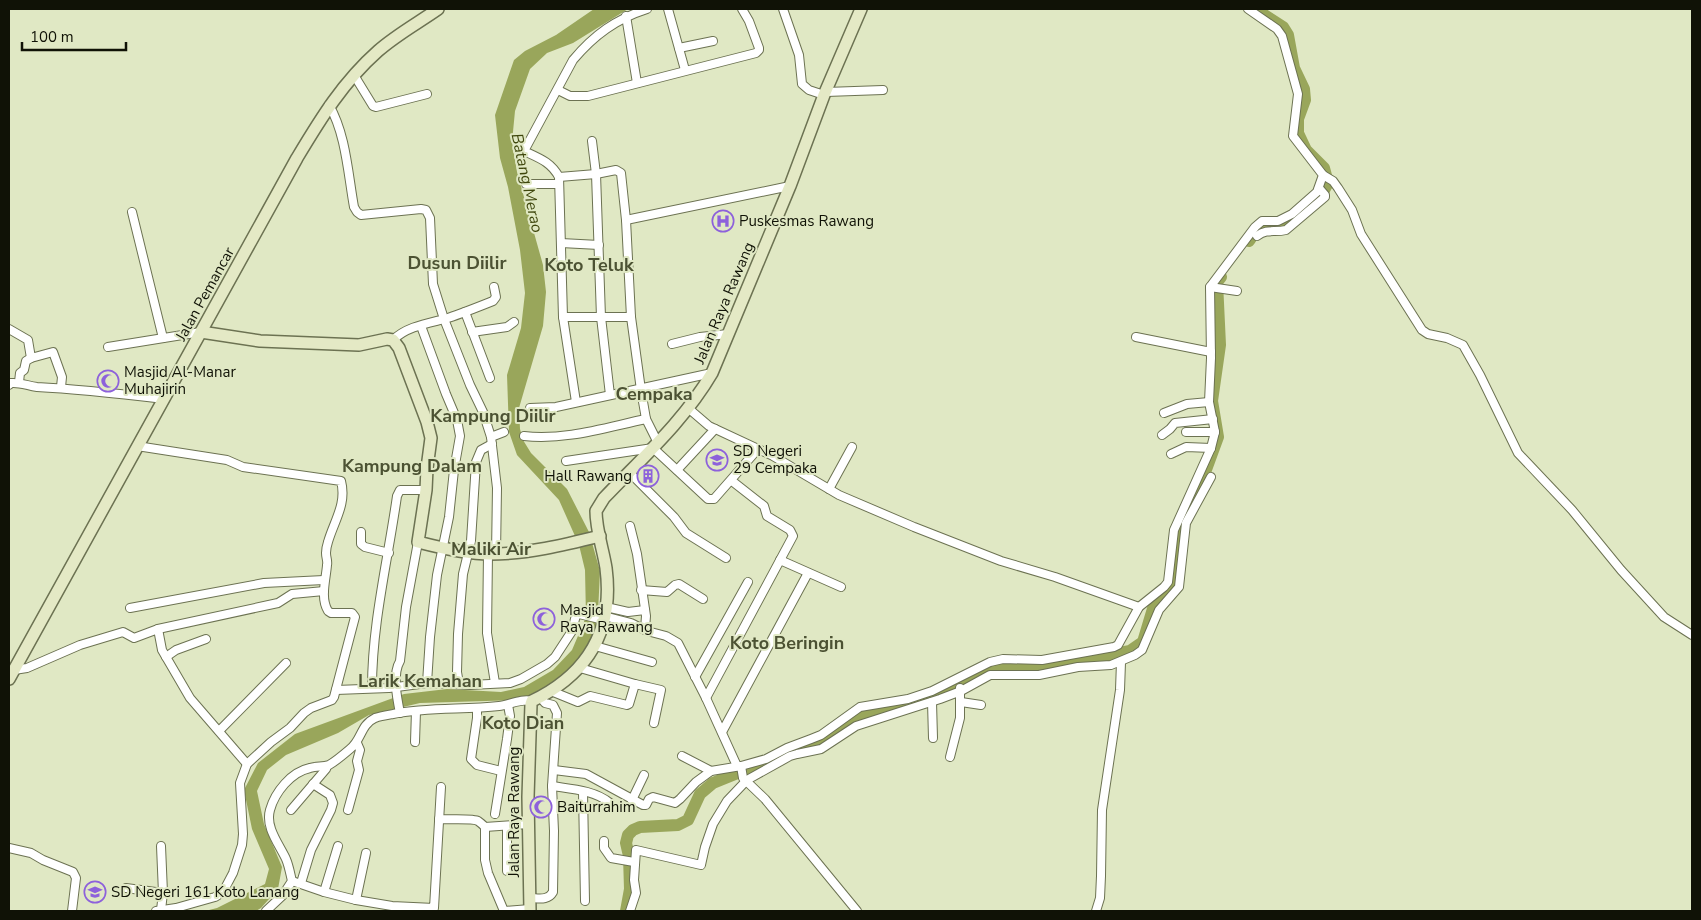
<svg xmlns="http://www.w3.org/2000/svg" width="1701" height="920" font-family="'Nunito Sans',sans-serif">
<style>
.water{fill:#99a65b}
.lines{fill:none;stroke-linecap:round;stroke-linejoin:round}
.river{stroke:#99a65b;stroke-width:12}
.street-casing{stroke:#6c7252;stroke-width:10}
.secondary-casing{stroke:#6c7252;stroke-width:14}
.street{stroke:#fff;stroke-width:8}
.secondary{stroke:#e4e9c5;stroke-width:11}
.labels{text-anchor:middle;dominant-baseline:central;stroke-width:4;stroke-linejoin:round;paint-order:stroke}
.poi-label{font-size:15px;fill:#101206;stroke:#e0e8c4;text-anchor:start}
.street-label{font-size:15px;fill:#101206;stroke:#e0e8c4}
.water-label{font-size:16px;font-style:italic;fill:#3f470d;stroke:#e0e8c4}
.quarter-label{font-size:18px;font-weight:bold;fill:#4c5233;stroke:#e0e8c4}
</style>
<rect width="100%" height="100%" fill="#e0e8c4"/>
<polygon class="water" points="594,9 628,9 573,43 547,53 530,69 515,111 512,142 517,172 543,265 546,292 543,326 519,408 520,429 523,440 531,453 567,489 589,532 600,571 598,613 594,635 580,658 565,673 541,691 519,700 420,703 369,715 338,733 286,755 267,770 257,791 264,824 282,867 278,889 261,908 256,911 205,911 217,908 265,884 269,869 252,829 244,790 258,763 295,734 404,694 447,689 501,692 524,687 553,670 572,650 586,617 585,570 579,545 559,500 517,455 509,432 507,375 521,328 525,293 520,250 508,187 500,158 495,115 514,60 525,51 556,35"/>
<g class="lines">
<g class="river">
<polyline points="1249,241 1257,229 1288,223 1322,194 1328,183 1324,168 1306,150 1298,133 1298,119 1305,100 1304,89 1294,68 1288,35 1283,27 1255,9"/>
<polyline points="626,911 630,889 629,856 626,843 628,835 633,830 640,827 678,825 688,820 700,794 713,783 782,755 822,743 870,711 914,704 1004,665 1043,668 1130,651 1143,642 1155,602 1172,584 1182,519 1196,497 1218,437 1212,401 1220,345 1217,282 1221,277"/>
</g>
<g class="street-casing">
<g id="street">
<polyline points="668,9 685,70"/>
<polyline points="783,9 799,55 802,84 809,90 824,95"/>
<polyline points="626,16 637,83"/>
<polyline points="679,48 713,41"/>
<polyline points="354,75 373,106 376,107 427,94"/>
<polyline points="558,90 570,96 588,96 756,53 759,50 759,48 749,21 742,9"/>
<polyline points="826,92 883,90"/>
<path d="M329,105C346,134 348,174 354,207L357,212L361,215L421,209L426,210L430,218L433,284L444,319L470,385L483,412L491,437L497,488L496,554"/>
<polyline points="592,141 596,174 601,317 610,395"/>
<polyline points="1323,175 1333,181 1338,188 1352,210 1361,234 1422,330 1428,334 1447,338 1463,345 1480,375 1518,453 1572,510 1621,570 1664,617 1692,635"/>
<polyline points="559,177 596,174 616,170 621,173 626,220 631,317 641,390 646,419 658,443"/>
<polyline points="526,184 559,184"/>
<polyline points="132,212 163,338"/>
<polyline points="626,220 790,186"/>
<path d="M1257,236C1268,228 1274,233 1286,230L1325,197V195L1319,188"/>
<polyline points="561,243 599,245"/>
<polyline points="1210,287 1237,291"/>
<polyline points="465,312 490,378"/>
<polyline points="563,317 631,317"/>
<polyline points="421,326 446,394 457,420 460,436 454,470 449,517 437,575 430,637 427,683"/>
<polyline points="9,329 28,340 31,358"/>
<polyline points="472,332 507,327 514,322"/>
<polyline points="1136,337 1211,352"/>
<path d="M393,340C407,326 430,323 448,318C463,313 478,307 493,301L496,297L494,287"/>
<polyline points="672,344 700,337 728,334"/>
<polyline points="108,347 201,332"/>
<polyline points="19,382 20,373 24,370 26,361 31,358 53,352 62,377 61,387"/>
<path d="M9,385L11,383C20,382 28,386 37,387C79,389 122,394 164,399"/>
<path d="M576,402L563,317L559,177C551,162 539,158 524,151L573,60C594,35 616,19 647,9"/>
<polyline points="530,408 556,407 712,373"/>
<polyline points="688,408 709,426 773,456 839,495 914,527 1001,561 1055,577 1139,607"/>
<polyline points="1164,413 1187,404 1209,402"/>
<polyline points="1186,432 1215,432"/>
<polyline points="1162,435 1170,429 1175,423 1213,419"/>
<path d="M524,436C564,441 607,427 646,419"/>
<polyline points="491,437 504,432"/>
<path d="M137,446L227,460L243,467L341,481C347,504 334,521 328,542C327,545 326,550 326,553C326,558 328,561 327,565C326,579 320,598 328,611L331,613H352L355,617L334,697L332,700L311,708L304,713L290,728L271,742L247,764L240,783L243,834L242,845L233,873L223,892L215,897L176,908L156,911"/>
<polyline points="1171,454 1186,447 1211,448"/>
<polyline points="566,461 653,448 708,499 714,499 757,450"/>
<polyline points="677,470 715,429"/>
<polyline points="629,472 674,517 686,533 726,558"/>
<polyline points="829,489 852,447"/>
<polyline points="630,526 637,554 646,616 645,629"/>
<polyline points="361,532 361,544 365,547 389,553"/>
<polyline points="488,554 487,633 495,683"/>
<polyline points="780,560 841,587"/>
<polyline points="641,590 667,592 675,585 679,584 703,599"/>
<polyline points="606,607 628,612 645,610"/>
<polyline points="130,608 264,583 324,580"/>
<polyline points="604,616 631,623 647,631 666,636 678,643 706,698 737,766"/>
<polyline points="158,629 162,650 190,698 247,764"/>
<polyline points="595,646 652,662"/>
<polyline points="166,657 176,650 206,639"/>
<polyline points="580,668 635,684 661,690 654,723"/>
<polyline points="14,670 27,668 80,645 123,632 134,638 158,629 278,603 292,594 324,591"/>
<polyline points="695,677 748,582"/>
<polyline points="459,684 457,672 458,634 463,574 471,541 476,462 481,450 492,444"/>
<path d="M372,688C372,623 388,560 397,496L400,490H426"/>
<polyline points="336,690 389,688 427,683 470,685 510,683 521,679 547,664 555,657 572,631 576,615 579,614 604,620"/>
<polyline points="551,691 578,702 590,696 627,705 629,704 635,684"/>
<polyline points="706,698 793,536 790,530 767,516 764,506 732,481"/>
<polyline points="932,702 933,738"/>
<polyline points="961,702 981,705"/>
<polyline points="477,709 477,718 471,759 477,765 501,771"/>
<path d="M400,713C397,698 392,674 400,661L406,607L418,542"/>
<polyline points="219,731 286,663"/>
<polyline points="722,732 808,573"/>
<polyline points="415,742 416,711"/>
<polyline points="682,756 711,771"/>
<polyline points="950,757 960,718 960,688"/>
<polyline points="741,766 743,778 765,799 857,911"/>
<polyline points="554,770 586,774 643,805 646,805 649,799 653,797 675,803 680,799 696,782 711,771 741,766 766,759 787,748 811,739 821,735 860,707 908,699 932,691 990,662 1003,659 1042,660 1114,647 1118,645 1139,607 1164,587 1168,582 1174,530 1211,448 1215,432 1209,402 1211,358 1210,287 1255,227 1262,221 1278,221 1292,214 1317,192 1323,175 1293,136 1298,94 1282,36 1277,29 1248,9"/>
<path d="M552,786C571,789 594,790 610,803"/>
<polyline points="583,792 585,901"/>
<polyline points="632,800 644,775"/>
<polyline points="291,810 326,769 327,766"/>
<polyline points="348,810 359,770 357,761 360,750 357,743"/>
<polyline points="495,814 507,739 510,716 508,705"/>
<path d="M439,819C448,820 473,818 478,821C481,823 483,825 485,827L528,824"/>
<polyline points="507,826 507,871"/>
<polyline points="485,827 485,860 488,873 504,911"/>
<polyline points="604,841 604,848 611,858 634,862"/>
<polyline points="161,846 163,893 161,910"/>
<polyline points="9,848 31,853 43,860 73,872 76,878 72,911"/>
<polyline points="292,881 324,892 356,900 392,906 434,908 441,787"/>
<polyline points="301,883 311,850 331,810 333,803 330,795 313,784"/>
<polyline points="126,888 163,893"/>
<polyline points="324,892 338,846"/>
<path d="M530,898C538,898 548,901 553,892L554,831L552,786L557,713L553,705L545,703L540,697"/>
<polyline points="356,900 366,853"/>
<path d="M266,911L283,895L292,881C290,873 289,866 286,859C279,844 265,827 270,810C275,792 291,772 310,768C316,766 323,767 329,765C336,761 343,755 350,749C362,740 360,725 375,718C380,716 387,715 393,714C428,707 464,710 499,706C509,705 522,698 532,701"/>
<polyline points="505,911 530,909"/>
<polyline points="630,911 636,893 634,880 636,850 701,865 705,847 713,824 727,801 747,780 790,756 797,754 821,749 856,726 940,699 961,691 990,675 1039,675 1078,667 1111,665 1135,655 1142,650 1159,610 1179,587 1186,523 1211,477"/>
<polyline points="1096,911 1100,898 1101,876 1102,810 1120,690 1121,662"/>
</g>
</g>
<g class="secondary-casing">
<g id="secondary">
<path d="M201,332L260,341L359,345L387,339L393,340L399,348L427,422L431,438L427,468L426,490L418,542C441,548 466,554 490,554C527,554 564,545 600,536"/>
<path d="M9,679L297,158C321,118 343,82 378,51C396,35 418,23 438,9"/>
<path d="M530,911L528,797L531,704L532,701C588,674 614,630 606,568C603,549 596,530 596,511L604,498C642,458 684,421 712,373L790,186L824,95L861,9"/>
</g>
</g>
<use href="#street" class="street"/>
<use href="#secondary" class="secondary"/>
</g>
<defs>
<g id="hospital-ring" transform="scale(1.125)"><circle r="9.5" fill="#e0e8c4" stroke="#8d61db" stroke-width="1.5"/><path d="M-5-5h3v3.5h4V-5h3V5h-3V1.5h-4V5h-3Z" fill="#8d61db"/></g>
<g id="mosque-ring" transform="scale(1.125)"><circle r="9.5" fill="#e0e8c4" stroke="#8d61db" stroke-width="1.5"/><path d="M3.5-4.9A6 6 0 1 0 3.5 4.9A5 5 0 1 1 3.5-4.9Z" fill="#8d61db"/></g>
<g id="school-ring" transform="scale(1.125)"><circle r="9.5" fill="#e0e8c4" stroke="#8d61db" stroke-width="1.5"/><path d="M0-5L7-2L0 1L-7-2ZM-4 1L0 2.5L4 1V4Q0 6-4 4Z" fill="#8d61db"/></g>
<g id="building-ring" transform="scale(1.125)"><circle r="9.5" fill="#e0e8c4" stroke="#8d61db" stroke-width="1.5"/><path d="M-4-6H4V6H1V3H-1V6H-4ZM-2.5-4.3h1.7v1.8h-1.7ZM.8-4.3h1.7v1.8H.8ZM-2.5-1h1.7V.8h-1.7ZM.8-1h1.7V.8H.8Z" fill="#8d61db"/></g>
</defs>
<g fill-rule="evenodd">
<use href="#hospital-ring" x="723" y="221"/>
<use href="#mosque-ring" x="108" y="381"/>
<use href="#school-ring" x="717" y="460"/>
<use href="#building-ring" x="648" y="476"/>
<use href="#mosque-ring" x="544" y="619"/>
<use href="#mosque-ring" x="541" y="807"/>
<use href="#school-ring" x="95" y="892"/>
</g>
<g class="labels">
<g class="poi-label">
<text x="739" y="221">Puskesmas Rawang</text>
<text x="124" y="372">Masjid Al-Manar<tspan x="124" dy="17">Muhajirin</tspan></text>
<text x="733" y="451">SD Negeri<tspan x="733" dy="17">29 Cempaka</tspan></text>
<text x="632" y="476" text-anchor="end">Hall Rawang</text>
<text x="560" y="610">Masjid<tspan x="560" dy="17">Raya Rawang</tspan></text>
<text x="557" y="807">Baiturrahim</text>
<text x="111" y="892">SD Negeri 161 Koto Lanang</text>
</g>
<g class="street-label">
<text transform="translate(205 294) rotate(-61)">Jalan Pemancar</text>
<text transform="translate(724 303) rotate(-67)">Jalan Raya Rawang</text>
<text transform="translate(514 812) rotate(-90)">Jalan Raya Rawang</text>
</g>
<g class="water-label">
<text transform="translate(527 183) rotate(78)">Batang Merao</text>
</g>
<g class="quarter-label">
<text x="457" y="263">Dusun Diilir</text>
<text x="589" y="265">Koto Teluk</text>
<text x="654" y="394">Cempaka</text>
<text x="493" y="416">Kampung Diilir</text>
<text x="412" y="466">Kampung Dalam</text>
<text x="491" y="549">Maliki Air</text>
<text x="787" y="643">Koto Beringin</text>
<text x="420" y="681">Larik Kemahan</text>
<text x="523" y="723">Koto Dian</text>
</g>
</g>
<rect width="1701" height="920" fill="none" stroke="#101206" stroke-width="20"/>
<path d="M22 42v8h104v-8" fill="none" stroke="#101206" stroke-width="2.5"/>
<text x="30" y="42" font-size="15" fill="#101206" stroke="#e0e8c4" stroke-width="4" paint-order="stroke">100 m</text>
</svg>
